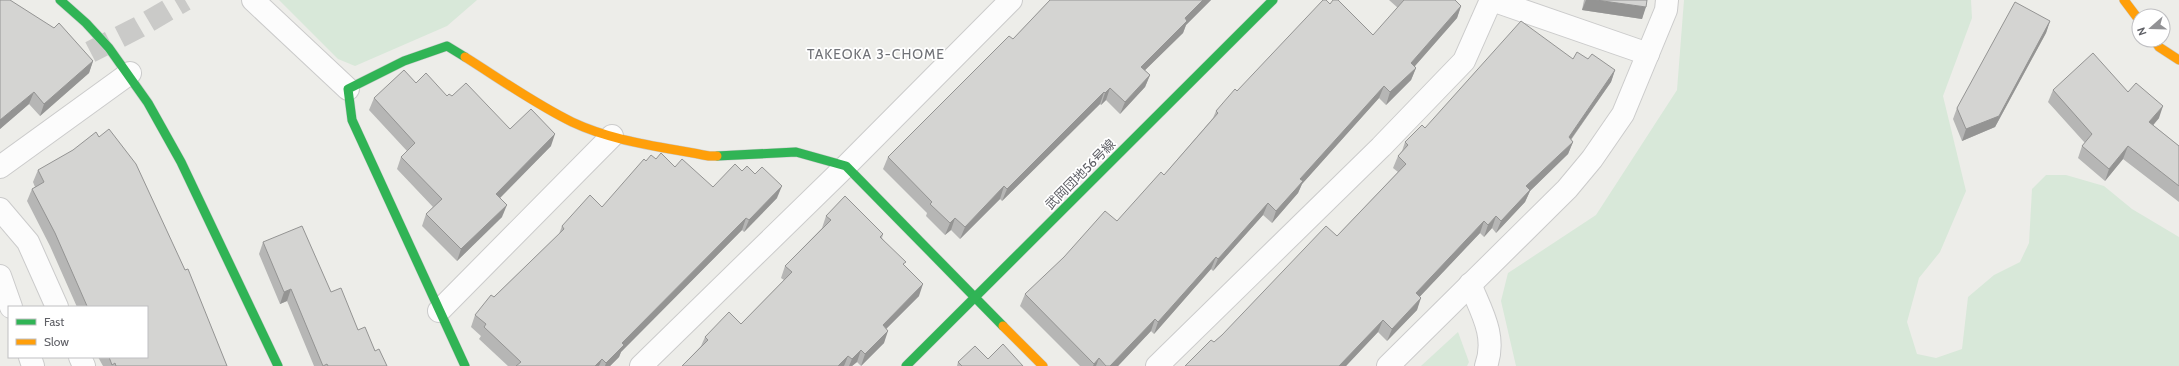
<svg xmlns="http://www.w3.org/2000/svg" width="2179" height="366" font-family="Cabin,'Noto Sans JP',sans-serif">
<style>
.green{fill:#d8e8d9}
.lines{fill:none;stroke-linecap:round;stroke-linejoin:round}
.highway-tunnel{stroke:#cacac8;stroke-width:22;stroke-dasharray:22 11;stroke-linecap:butt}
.street-casing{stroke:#cbcbcb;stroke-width:24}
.fast-casing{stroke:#cacbcb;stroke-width:10}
.slow-casing{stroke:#cacbcb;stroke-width:10}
.street{stroke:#fcfcfc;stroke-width:22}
.fast{stroke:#30b455;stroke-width:9}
.slow{stroke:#ff9f0a;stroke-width:9}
.wall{fill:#b6b6b5}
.shaded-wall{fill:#949493}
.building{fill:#d4d4d2;stroke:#949493}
.labels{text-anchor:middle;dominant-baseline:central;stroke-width:3.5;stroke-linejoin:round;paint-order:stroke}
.street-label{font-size:13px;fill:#5f6066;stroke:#fff}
.neighbourhood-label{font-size:14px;letter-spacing:1px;fill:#707277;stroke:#fff}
</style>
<rect width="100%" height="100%" fill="#edede9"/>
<g class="green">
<polygon points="279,0 477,0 447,26 355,66 338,59"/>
<polygon points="1684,0 1971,0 1972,18 1943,96 1966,191 1940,252 1919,278 1907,322 1917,354 1936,358 1962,349 1968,297 1994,275 2020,262 2029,243 2032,189 2046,175 2066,175 2104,186 2132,209 2179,237 2179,366 1516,366 1501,301 1508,273 1596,215 1677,90"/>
<polygon points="1458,332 1469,362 1467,366 1421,366"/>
</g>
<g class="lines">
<polyline class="highway-tunnel" points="61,67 139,27 185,0"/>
<g class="street-casing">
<g id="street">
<polyline points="253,0 348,89"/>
<polyline points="1492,0 1648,54"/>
<polyline points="0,167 130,73"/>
<polyline points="0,209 28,242 57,307"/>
<polyline points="0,276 11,307"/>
<path d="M1470,284C1481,311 1497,336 1486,366"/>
<polyline points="439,311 612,136"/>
<polyline points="30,357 33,366"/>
<polyline points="80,357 84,366"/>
<polyline points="641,366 846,166 1011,0"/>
<polyline points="1157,366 1381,147 1464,61 1491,0"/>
<polyline points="1388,366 1567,189 1592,159 1623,114 1666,10 1667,0"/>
</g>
</g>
<g class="fast-casing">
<g id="fast">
<polyline points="60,0 86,23 109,48 148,103 181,162 278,366"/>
<polyline points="465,57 447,46 404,61 348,89 352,120 465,366"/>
<polyline points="717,156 796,152 846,166 1003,326"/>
<polyline points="906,366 1273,0"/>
</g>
</g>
<g class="slow-casing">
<g id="slow">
<polyline points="2124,0 2139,20"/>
<polyline points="2154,40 2159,47 2179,60"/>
<path d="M465,57C500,79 535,104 572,122C614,142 664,147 709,156H717"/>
<polyline points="1003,326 1043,366"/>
</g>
</g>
<use href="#street" class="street"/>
<use href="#fast" class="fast"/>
<use href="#slow" class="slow"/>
</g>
<g class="wall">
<polygon points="0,0 93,61 89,73 40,116 29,104 0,129"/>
<polygon points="1050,0 1211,0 1186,25 1183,33 1145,70 1150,75 1145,87 1120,114 1106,100 1101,105 1100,104 1002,201 1000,199 960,239 951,230 945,235 926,216 927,213 883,169 888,157 1013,39"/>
<polygon points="1389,0 1455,0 1461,6 1457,18 1415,66 1416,68 1411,80 1386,105 1379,98 1302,184 1298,193 1272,223 1263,215 1213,271 1211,269 1154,334 1151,331 1118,366 1080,366 1020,306 1025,294 1117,221 1164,175 1213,118 1216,111 1237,91 1330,4 1373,35 1398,8"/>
<polygon points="1584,0 1647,0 1642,19 1582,10"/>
<polygon points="2050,21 2046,33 1995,127 1962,141 1953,119 1957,108"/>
<polygon points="1573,59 1588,59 1615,70 1611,82 1571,140 1573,142 1568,154 1530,191 1525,202 1496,233 1492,228 1484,237 1480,233 1420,296 1417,310 1387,341 1378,332 1346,366 1185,366 1214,342 1337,236 1398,172 1393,168 1398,156 1402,151 1405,142 1425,128"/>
<polygon points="416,83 447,96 452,96 510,129 551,146 500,198 502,217 457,261 422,226 426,214 433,207 397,169 401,157 407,151 369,110 374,98"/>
<polygon points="2053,90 2128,92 2159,118 2153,125 2179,146 2179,202 2123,159 2105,181 2078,158 2082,146 2085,143 2048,102"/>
<polygon points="656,159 675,167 713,187 742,171 777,198 744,232 742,230 621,352 619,357 610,366 508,366 479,339 481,336 471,327 475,315 559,234 562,226 602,207 646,161"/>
<polygon points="38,170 227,366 103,366 98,357 147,357 147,307 77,307 50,246 27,201 32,189 35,187 33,182"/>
<polygon points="826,216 883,234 882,238 904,266 919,296 886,329 884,343 861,366 857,362 852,366 682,366 701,346 705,337 741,324 784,280 781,278 785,266 822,228"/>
<polygon points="263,242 331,292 358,330 387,366 314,366 287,301 280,304 259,254"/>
<polygon points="988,359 1023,366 957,366 958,362"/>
</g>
<g class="shaded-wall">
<polygon points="1203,0 1211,0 1186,25 1183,33 1136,79 1141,67 1185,18"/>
<polygon points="1586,0 1596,0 1646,7 1642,19 1582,10"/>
<polygon points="1461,6 1457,18 1407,75 1411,63"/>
<polygon points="2050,21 2046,33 1995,127 1962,141 1966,129"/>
<polygon points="93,61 89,73 40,116 44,104"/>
<polygon points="1416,68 1411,80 1386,105 1390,92"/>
<polygon points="1615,70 1611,82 1564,149 1569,137"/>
<polygon points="1150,75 1145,87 1120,114 1125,102"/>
<polygon points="1384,86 1379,98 1302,184 1298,193 1272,223 1276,211 1300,179"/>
<polygon points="1110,88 1106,100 1101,105 1105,93"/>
<polygon points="34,92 29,104 0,129 0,120"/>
<polygon points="1104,92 1100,104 1002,201 1007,189"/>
<polygon points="2163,106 2159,118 2145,135 2149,122"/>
<polygon points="555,134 551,146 492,206 496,194"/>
<polygon points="1573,142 1568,154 1530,191 1525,202 1496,233 1501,221 1526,186"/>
<polygon points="2128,146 2123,159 2105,181 2109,169"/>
<polygon points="782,186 777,198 744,232 749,220"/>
<polygon points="1004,186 1000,199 960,239 965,227"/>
<polygon points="1268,203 1263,215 1213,271 1218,259"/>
<polygon points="507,205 502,217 457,261 461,249"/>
<polygon points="1496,216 1492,228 1484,237 1488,225"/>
<polygon points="746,218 742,230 621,352 619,357 610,366 605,366 606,363 622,343"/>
<polygon points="955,218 951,230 945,235 950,223"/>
<polygon points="1484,221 1480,233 1412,305 1416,293"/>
<polygon points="1216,257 1211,269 1154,334 1158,322"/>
<polygon points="923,284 919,296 878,337 883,325"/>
<polygon points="291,289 287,301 280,304 284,292"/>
<polygon points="1421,298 1417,310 1387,341 1392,329"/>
<polygon points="1155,319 1151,331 1118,366 1110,366"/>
<polygon points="1383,320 1378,332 1346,366 1339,366"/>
<polygon points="888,331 884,343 861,366 865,354"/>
<polygon points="861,350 857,362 852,366 849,366 852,359"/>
<polygon points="848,356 844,366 838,366"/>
<polygon points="1099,358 1096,366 1093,366 1094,364"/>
<polygon points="602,359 599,366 595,366"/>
</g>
<g class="building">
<polygon points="0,0 10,0 54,28 59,23 93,61 44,104 34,92 0,120"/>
<polygon points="1050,0 1203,0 1185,18 1187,21 1141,67 1150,75 1125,102 1110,88 1105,93 1104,92 1007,189 1004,186 965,227 955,218 950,223 930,204 932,202 888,157 1009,36 1013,39"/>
<polygon points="1323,0 1326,0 1330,4 1333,0 1338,0 1373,35 1404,0 1455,0 1461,6 1411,63 1416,68 1390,92 1384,86 1300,179 1303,181 1276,211 1268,203 1218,259 1216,257 1158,322 1155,319 1110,366 1106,366 1099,358 1094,364 1025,294 1064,257 1105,211 1117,221 1161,172 1164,175 1218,113 1216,111 1235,89 1237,91"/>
<polygon points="1596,0 1647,0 1646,7"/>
<polygon points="2015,2 2050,21 1999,116 1966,129 1957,108"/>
<polygon points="1521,21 1573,59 1577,52 1588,59 1592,54 1615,70 1569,137 1573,142 1526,186 1530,190 1501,221 1496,216 1488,225 1484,221 1416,293 1421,298 1392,329 1383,320 1339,366 1185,366 1211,340 1214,342 1222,335 1326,226 1337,236 1406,164 1398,156 1408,145 1405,142 1422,125 1425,128"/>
<polygon points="2093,53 2128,92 2136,83 2163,106 2149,122 2179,146 2179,186 2128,146 2109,169 2082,146 2092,134 2053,90"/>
<polygon points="404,70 416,83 426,73 447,96 449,94 452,96 466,83 510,129 531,109 555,134 496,194 507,205 461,249 426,214 442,199 401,157 415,143 374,98"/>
<polygon points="109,129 136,164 185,270 188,269 227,366 116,366 115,363 112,365 109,357 147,357 147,307 86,307 87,306 55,233 32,189 44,182 38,170 73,150 96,132 99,137"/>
<polygon points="661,153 675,167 682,159 713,187 735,164 742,171 747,166 755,174 762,167 782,186 749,220 746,218 622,343 624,345 606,363 602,359 595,366 516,366 521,362 484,327 486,324 475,315 491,295 494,297 564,229 562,226 590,195 602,207 644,159 646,161 651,155 656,159"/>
<polygon points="845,196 883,234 880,237 906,262 903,264 923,284 883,325 888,331 865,354 861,350 852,359 848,356 838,366 682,366 708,340 705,337 729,312 741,324 792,272 785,266 831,220 826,216"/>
<polygon points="302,226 331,292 341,288 358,330 365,327 375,351 379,349 387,366 328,366 327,364 323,366 291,289 284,292 263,242"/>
<polygon points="1003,344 1023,366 962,366 958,362 975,346 988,359"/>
</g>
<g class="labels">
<g class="street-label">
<text transform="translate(1080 174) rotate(-45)">武岡団地56号線</text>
</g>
<g class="neighbourhood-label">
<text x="876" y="54">TAKEOKA 3-CHOME</text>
</g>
</g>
<rect x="8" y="306" width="140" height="52" fill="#ffffff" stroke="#bfbfc2"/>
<rect x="16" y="319" width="20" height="6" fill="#30b455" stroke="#bfbfc2"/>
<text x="44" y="326" font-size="12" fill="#5f6066">Fast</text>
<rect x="16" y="339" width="20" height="6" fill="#ff9f0a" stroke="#bfbfc2"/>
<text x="44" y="346" font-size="12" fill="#5f6066">Slow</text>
<g transform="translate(2151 28) rotate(250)"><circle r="19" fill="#ffffff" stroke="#bfbfc2"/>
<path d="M0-3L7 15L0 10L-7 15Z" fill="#919194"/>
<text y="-6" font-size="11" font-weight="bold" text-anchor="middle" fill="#5f6066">N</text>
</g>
</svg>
